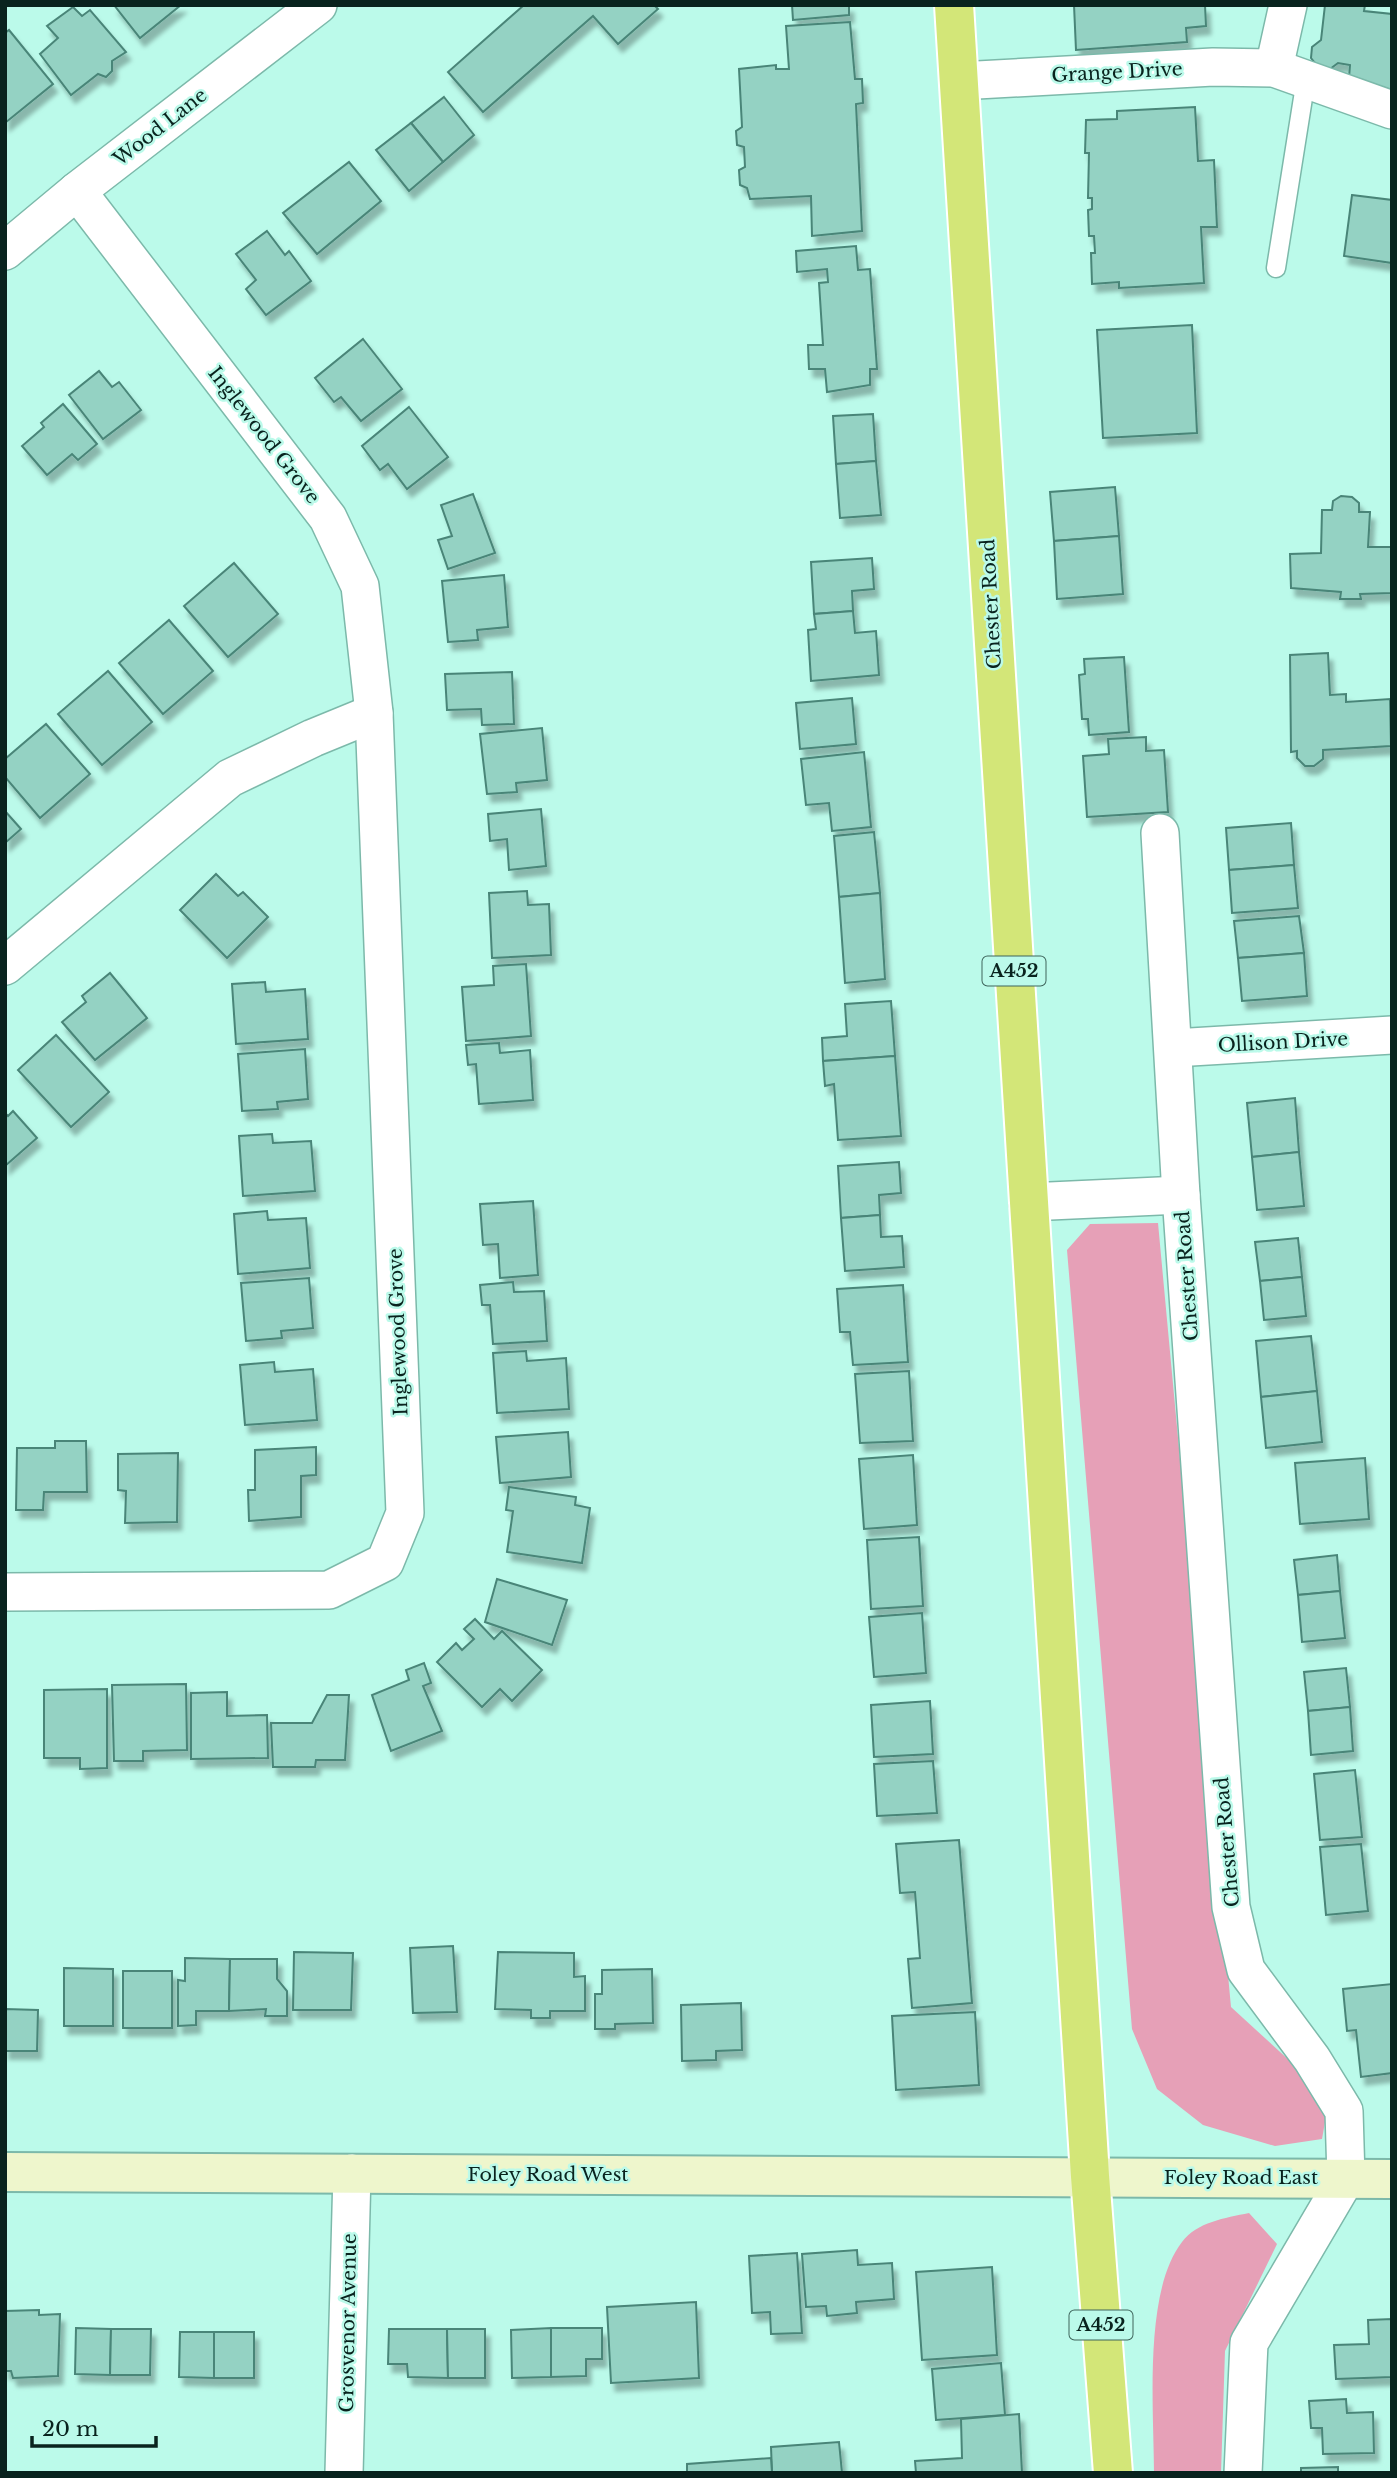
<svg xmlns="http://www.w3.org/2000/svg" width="1397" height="2478" font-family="'Libre Baskerville',serif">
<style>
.green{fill:#e6a0b7}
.building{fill:#94d2c3;stroke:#498578;stroke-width:2;filter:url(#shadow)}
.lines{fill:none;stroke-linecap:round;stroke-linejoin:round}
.service-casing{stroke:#7cb9aa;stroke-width:21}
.minor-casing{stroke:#7cb9aa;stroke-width:40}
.secondary-casing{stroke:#7cb9aa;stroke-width:42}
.trunk-casing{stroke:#fff;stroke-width:42}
.service{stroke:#fff;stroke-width:18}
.minor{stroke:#fff;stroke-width:37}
.secondary{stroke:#eef6cc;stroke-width:38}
.trunk{stroke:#d3e678;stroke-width:38}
.labels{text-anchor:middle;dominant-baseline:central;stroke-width:5;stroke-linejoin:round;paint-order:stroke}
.shield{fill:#bbfaea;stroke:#3e645b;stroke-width:2}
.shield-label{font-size:18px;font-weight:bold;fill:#09231e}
.street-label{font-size:19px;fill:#09231e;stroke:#bbfaea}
</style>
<defs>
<filter id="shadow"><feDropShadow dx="4.5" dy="8" stdDeviation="2" flood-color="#0004"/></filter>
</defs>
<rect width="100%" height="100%" fill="#bbfaea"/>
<g class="green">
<polygon points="1158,1223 1231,2007 1291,2062 1327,2111 1322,2139 1275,2146 1203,2125 1157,2089 1132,2029 1067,1250 1090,1224"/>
<path d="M1249,2213L1277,2244L1225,2351L1221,2473H1154C1154,2411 1143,2292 1182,2242C1197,2222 1225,2218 1249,2213Z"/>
</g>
<g class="building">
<polygon points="114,5 181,5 140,38"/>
<polygon points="524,5 654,5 658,9 618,44 593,16 483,112 448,72"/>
<polygon points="792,5 849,5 849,15 793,20"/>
<polygon points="1074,5 1205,5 1206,26 1186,28 1187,42 1076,50"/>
<polygon points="1325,5 1365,5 1364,11 1392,14 1392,90 1349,78 1350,65 1338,63 1330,69 1319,68 1311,58 1312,47 1321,40"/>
<polygon points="73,7 82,16 90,10 126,52 112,61 112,71 106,77 98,74 71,95 40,54 58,38 47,26"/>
<polygon points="850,22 855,79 862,79 863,103 856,104 862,231 812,236 811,196 750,199 747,188 740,185 739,170 745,167 744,147 737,145 736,131 742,127 739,69 776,65 776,69 789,69 786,26"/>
<polygon points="9,30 53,84 5,123 5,33"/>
<polygon points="444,97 474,135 443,162 411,123"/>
<polygon points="1195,107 1198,161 1214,160 1217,227 1201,227 1204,283 1119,288 1119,282 1092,284 1091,253 1095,253 1094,236 1089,236 1088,210 1092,209 1092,198 1088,198 1089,153 1085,153 1086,120 1117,119 1117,111"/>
<polygon points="411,123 443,162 409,191 376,150"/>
<polygon points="349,162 381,201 317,254 283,213"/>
<polygon points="1352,195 1392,200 1392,263 1344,256"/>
<polygon points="267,231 285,255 289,251 311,281 266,315 246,289 256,280 236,254"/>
<polygon points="856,246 858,270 870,269 877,369 870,369 870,385 827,392 825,369 809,369 808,345 823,345 819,283 828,282 827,269 797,272 796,251"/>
<polygon points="1192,325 1197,433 1103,438 1097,330"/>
<polygon points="363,339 402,389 361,421 341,397 334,402 315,378"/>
<polygon points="99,371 112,387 119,382 141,410 103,439 69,395"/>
<polygon points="63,404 97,444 78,460 72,454 47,475 22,446 44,427 41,423"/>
<polygon points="409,407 448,457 407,489 388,464 380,470 362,446"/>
<polygon points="873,414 876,461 836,464 833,416"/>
<polygon points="876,461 881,515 840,518 836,464"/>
<polygon points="1115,487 1119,536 1054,541 1050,492"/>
<polygon points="473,494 495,553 448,569 438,540 452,536 441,505"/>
<polygon points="1341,496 1352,497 1359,503 1359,512 1370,512 1368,547 1392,547 1392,593 1360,594 1361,599 1340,599 1341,592 1291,588 1290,554 1321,553 1322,510 1332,510 1333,501"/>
<polygon points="1119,536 1123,594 1057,599 1054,541"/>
<polygon points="872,558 874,589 852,591 853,611 814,614 811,562"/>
<polygon points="234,563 278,614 228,657 184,606"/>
<polygon points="504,575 508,627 477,630 478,640 448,642 442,581"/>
<polygon points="853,611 855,633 876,631 879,675 811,681 808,630 816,629 814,614"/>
<polygon points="169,620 213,671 163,714 119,663"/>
<polygon points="1328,653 1330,695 1346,694 1346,702 1390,699 1391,746 1323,750 1323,759 1314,766 1305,766 1297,758 1297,751 1291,752 1290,655"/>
<polygon points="1124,657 1129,732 1089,735 1088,719 1082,719 1079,675 1085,674 1084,659"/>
<polygon points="108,671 152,722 102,765 58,714"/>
<polygon points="512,672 514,724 482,725 481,709 447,710 445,674"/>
<polygon points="852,698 856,744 800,749 796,703"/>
<polygon points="46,724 90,774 40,818 5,777 5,759"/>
<polygon points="542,728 547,780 516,783 517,792 487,794 480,734"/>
<polygon points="1146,737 1146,751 1164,750 1168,812 1087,817 1083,756 1109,754 1108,739"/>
<polygon points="864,752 871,827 832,831 829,803 806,805 801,759"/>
<polygon points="541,809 546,866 509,870 507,839 490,841 488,814"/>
<polygon points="5,811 21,829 5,843"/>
<polygon points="1291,823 1294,865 1229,870 1226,828"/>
<polygon points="874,832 880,893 839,897 834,836"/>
<polygon points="1294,865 1298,908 1232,913 1229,870"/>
<polygon points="216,874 238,896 243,892 268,917 227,958 180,910"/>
<polygon points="527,891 528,905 549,904 551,955 492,958 489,893"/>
<polygon points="880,893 885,979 845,983 839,897"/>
<polygon points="1299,916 1304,953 1238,958 1234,921"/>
<polygon points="1304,953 1307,996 1242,1001 1238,958"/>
<polygon points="526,964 531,1036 466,1041 462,987 494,985 493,966"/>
<polygon points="110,973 147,1018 95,1060 62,1022 86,1002 82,996"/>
<polygon points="265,982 266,992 305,989 308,1039 236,1044 232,984"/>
<polygon points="891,1001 895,1056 823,1061 822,1038 847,1036 845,1004"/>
<polygon points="56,1035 109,1092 71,1127 18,1070"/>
<polygon points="499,1043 500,1053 530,1050 533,1100 479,1104 476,1064 468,1065 466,1045"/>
<polygon points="305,1049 308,1099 277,1102 278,1109 242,1111 238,1054"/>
<polygon points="895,1056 901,1136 838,1140 834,1084 825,1086 823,1061"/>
<polygon points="1295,1098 1299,1152 1252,1157 1247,1103"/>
<polygon points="13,1111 37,1138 5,1166 5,1113 8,1116"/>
<polygon points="272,1134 273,1143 311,1141 315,1191 243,1196 239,1136"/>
<polygon points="1299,1152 1304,1206 1257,1210 1252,1157"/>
<polygon points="899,1162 901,1193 879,1195 880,1215 841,1218 838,1166"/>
<polygon points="533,1201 538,1275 500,1278 498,1244 483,1245 480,1204"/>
<polygon points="267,1211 268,1220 306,1218 310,1268 238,1274 234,1214"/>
<polygon points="880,1215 881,1237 902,1236 904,1267 845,1271 841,1218"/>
<polygon points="1298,1238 1302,1277 1260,1281 1255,1242"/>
<polygon points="1302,1277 1306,1316 1264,1320 1260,1281"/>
<polygon points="309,1278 313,1328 281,1331 282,1338 246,1341 241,1283"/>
<polygon points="513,1282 514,1292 544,1291 547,1341 493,1344 490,1305 482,1305 480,1285"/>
<polygon points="903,1285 908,1362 853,1365 850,1332 840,1332 837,1289"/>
<polygon points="1311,1336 1317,1391 1261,1397 1256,1341"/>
<polygon points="526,1351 527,1361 566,1358 569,1409 497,1413 493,1353"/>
<polygon points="274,1362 275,1372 313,1369 317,1420 245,1425 240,1365"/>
<polygon points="909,1371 913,1441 860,1443 855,1374"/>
<polygon points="1317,1391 1322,1442 1266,1448 1261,1397"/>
<polygon points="568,1432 571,1477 500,1483 496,1437"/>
<polygon points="55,1441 86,1441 87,1492 44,1492 43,1510 16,1510 17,1448 55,1448"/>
<polygon points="316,1447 316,1475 301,1476 301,1517 249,1521 248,1490 255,1490 255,1450"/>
<polygon points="178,1453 177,1522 125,1523 126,1491 118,1490 118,1454"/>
<polygon points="913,1455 917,1525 864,1529 859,1459"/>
<polygon points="1365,1458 1369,1519 1300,1524 1295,1463"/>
<polygon points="509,1487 576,1497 575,1505 590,1508 582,1563 507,1552 513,1511 506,1510"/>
<polygon points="919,1537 923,1606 871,1609 867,1540"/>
<polygon points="1337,1555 1340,1591 1298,1595 1294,1560"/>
<polygon points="497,1579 567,1600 552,1645 485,1622"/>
<polygon points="1340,1591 1345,1638 1302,1642 1298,1595"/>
<polygon points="922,1613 926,1673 874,1677 869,1617"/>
<polygon points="475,1619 494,1639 502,1631 542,1670 512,1701 500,1689 482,1707 437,1662 456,1643 462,1650 474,1639 464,1629"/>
<polygon points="424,1663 431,1683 423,1686 442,1731 391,1751 372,1695 409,1680 406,1670"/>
<polygon points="1346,1668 1350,1707 1308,1711 1304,1672"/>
<polygon points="186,1684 187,1750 143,1751 143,1761 114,1761 112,1685"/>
<polygon points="107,1689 107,1768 80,1769 80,1758 44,1758 44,1690"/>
<polygon points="227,1692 227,1716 267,1715 268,1758 191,1759 191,1693"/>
<polygon points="327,1695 349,1695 345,1760 316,1760 315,1767 273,1767 271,1723 312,1723"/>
<polygon points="930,1701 933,1754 874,1757 871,1705"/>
<polygon points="1350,1707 1353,1751 1311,1755 1308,1711"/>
<polygon points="933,1761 937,1813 877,1816 874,1764"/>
<polygon points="1355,1770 1362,1837 1320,1840 1314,1774"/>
<polygon points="959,1840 972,2003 912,2008 908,1959 920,1958 915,1892 900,1893 896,1844"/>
<polygon points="1361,1844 1368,1911 1326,1915 1320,1847"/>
<polygon points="453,1946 457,2012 413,2013 410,1948"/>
<polygon points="294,1952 353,1953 351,2010 293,2010"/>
<polygon points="498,1952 574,1953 574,1977 585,1976 585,2011 550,2011 550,2018 531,2018 531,2010 495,2009"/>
<polygon points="185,1958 230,1959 229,2011 196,2011 196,2025 178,2026 178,1980 185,1981"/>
<polygon points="230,1959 277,1959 277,1979 287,1991 287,2016 265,2016 266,2009 229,2011"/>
<polygon points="64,1968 113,1969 113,2026 64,2026"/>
<polygon points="652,1969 653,2023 615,2024 615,2029 595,2029 595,1994 602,1994 602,1970"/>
<rect x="123" y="1971" width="49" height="57"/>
<polygon points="1392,1984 1392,2073 1361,2077 1356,2030 1347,2031 1343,1989"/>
<polygon points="741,2003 742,2050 716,2051 716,2060 682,2061 681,2005"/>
<polygon points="5,2009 38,2010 37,2051 5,2051"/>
<polygon points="975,2012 979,2085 896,2090 892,2016"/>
<polygon points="857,2250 858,2265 892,2263 894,2299 856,2302 857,2313 827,2316 826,2306 806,2307 802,2254"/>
<polygon points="797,2253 802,2333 771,2334 770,2312 752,2313 749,2256"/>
<polygon points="992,2267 997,2355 922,2360 916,2272"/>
<polygon points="696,2302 699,2378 611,2383 607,2307"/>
<polygon points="39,2310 39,2315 60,2314 58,2376 13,2378 11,2371 5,2371 5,2311"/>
<polygon points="1392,2319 1392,2377 1336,2379 1334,2345 1369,2344 1368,2320"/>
<polygon points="76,2328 111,2329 110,2375 75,2374"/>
<polygon points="551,2328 551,2377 512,2378 511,2330"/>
<polygon points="551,2328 602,2328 602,2359 586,2359 586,2376 551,2377"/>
<polygon points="111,2329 151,2329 150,2375 110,2375"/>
<polygon points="389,2329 447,2329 448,2378 408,2377 407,2364 388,2364"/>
<polygon points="447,2329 485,2329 485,2378 448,2378"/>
<polygon points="180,2332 214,2332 214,2378 179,2377"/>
<rect x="214" y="2332" width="40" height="46"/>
<polygon points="1001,2363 1005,2415 936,2420 932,2369"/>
<polygon points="1346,2399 1347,2413 1373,2412 1374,2453 1323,2454 1322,2428 1311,2428 1309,2401"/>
<polygon points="1019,2414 1022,2473 916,2473 915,2461 962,2458 961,2419"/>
<polygon points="839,2442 842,2473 772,2473 771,2447"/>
<polygon points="771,2458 772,2473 687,2473 687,2464"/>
<polygon points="1338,2467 1338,2473 1301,2473 1301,2468"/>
</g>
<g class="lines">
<g class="service-casing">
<polyline id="service" points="1276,268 1306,79"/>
</g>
<g class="minor-casing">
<g id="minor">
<polyline points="1274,68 1288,5"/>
<polyline points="959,81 1213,67 1274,68 1392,110"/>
<polyline points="5,251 77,191 318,5"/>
<polyline points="1160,833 1181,1195 1231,1907 1246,1970 1312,2059 1344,2111 1346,2178 1249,2343 1243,2473"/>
<polyline points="5,966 230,778 313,738 374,713"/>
<polyline points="1174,1048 1392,1035"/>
<polyline points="1028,1202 1181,1195"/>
<polyline points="5,1592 329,1590 385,1562 405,1513 374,713 360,586 328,518 77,191"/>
<polyline points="344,2473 352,2173"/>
</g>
</g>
<g class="secondary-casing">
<polyline id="secondary" points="5,2172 1392,2179"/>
</g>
<g class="trunk-casing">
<polyline id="trunk" points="954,5 1090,2176 1113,2473"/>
</g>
<use href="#service" class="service"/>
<use href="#minor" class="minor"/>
<use href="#secondary" class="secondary"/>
<use href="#trunk" class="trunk"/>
</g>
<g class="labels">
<g class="shield">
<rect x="982.5" y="956.5" width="63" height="29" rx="5"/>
<rect x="1069.5" y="2310.5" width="63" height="29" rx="5"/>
</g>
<g class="shield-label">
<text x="1014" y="971">A452</text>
<text x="1101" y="2325">A452</text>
</g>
<g class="street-label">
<text transform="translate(1117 72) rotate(-3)">Grange Drive</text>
<text transform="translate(160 127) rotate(-38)">Wood Lane</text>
<text transform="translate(264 435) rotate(52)">Inglewood Grove</text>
<text transform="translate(991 604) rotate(-93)">Chester Road</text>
<text transform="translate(1283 1042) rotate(-3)">Ollison Drive</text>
<text transform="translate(1187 1276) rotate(-94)">Chester Road</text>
<text transform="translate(398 1332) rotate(-92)">Inglewood Grove</text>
<text transform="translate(1227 1842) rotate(-95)">Chester Road</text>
<text x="548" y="2174">Foley Road West</text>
<text x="1241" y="2177">Foley Road East</text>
<text transform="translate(348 2323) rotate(-89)">Grosvenor Avenue</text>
</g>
</g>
<rect width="1397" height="2478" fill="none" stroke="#09231e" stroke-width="14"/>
<path d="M32 2436v10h124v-10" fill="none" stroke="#09231e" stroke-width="3.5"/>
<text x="42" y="2436" font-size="21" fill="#09231e" stroke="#bbfaea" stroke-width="5" paint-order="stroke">20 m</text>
</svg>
